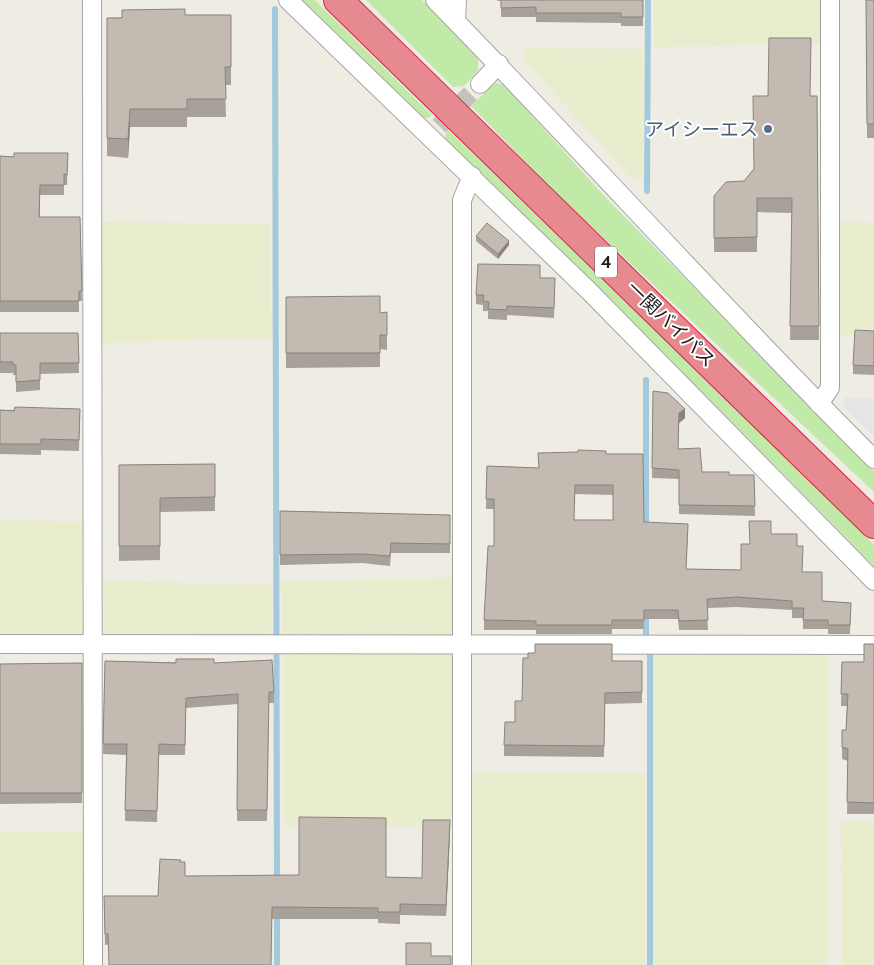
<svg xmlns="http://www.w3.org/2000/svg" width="874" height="965" font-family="Cabin,'Noto Sans JP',sans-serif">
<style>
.farmland{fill:#e7edcd}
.grass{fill:#c1e9a8}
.parking{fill:#e5e5e5}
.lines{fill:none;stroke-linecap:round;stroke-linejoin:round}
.stream{stroke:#a3c9dc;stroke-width:6}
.street-tunnel{stroke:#c4c3bb;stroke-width:18;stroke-dasharray:18 9;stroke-linecap:butt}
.street-casing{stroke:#a4a4a4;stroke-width:20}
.highway-casing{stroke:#d8244d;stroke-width:30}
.street{stroke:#fff;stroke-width:18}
.highway{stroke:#e68a90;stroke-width:28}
.wall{fill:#a8a199;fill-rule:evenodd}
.shaded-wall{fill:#88837d}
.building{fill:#c3bbb2;stroke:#88837d;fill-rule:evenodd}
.service-dot{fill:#5c6f8a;stroke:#fff;stroke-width:2}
.labels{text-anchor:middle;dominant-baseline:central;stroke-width:4;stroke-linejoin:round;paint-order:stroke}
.shield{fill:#fff;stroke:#616161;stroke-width:1}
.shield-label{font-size:18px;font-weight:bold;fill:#1d1d1d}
.service-label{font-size:19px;fill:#4e5e75;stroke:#fff;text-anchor:end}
.street-label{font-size:19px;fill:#1d1d1d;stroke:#fff}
</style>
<rect width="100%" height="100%" fill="#eeece3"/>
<g class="farmland">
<polygon points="654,0 824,0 824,44 654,47"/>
<polygon points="525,48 643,49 643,179 630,177 523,58"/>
<polygon points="102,222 270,224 271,338 101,343"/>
<polygon points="840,222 874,223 874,336 840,335"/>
<polygon points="0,520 83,522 84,634 0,633"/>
<polygon points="454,578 457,635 282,634 281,582"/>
<polygon points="104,581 271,585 271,635 105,634"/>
<polygon points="284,650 456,650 455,826 283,826"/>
<rect x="654" y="650" width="174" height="315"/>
<polygon points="473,772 645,774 645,965 472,965"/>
<polygon points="841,821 874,821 874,965 842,965"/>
<polygon points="85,831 86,965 0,965 0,832"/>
</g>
<g class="grass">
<polygon points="302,0 315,0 432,115 429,118 422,118"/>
<polygon points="366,0 422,0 478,58 478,70 464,86 453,87"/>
<polygon points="495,83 504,85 606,198 874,471 874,492 560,197 471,106"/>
<polygon points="447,129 800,470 874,545 874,566 601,289 445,140"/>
</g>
<polygon class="parking" points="845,398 874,398 874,436 844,407"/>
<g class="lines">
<g class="stream">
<polyline points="275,9 277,883"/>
<polyline points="647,191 648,0"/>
<polyline points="646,380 646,529"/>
<polyline points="646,611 646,634 650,652 650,965"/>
<polyline points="277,911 277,965"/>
</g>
<polyline class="street-tunnel" points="439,126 480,84"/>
<g class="street-casing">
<g id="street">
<polyline points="92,0 93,965"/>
<polyline points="288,0 589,291 874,581"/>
<path d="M435,0C583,151 724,309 874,459"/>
<polyline points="456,21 457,0"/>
<polyline points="480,84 499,64"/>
<polyline points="819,404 830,388 830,0"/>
<polyline points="0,644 874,645"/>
<polyline points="462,965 462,200 472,176"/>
</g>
</g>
<g class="highway-casing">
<polyline id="highway" points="338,0 874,524"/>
</g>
<use href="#street" class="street"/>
<use href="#highway" class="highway"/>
</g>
<g class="wall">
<polygon points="497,0 643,0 643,26 621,26 621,23 536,22 536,17 501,17 501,1 497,1"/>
<polygon points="866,0 874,0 874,138 867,138"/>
<polygon points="185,15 231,15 231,85 225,85 226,117 187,117 187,127 130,127 128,158 107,156 107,18"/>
<polygon points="810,96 817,96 819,340 790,340 792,213 757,212 757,252 714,252 714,196 744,181"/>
<polygon points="68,153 67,185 64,185 64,195 40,195 40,217 80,217 82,301 79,301 79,312 0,312 0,156 14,157"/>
<polygon points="476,236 509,245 498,259 476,241"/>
<polygon points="540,278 555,288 554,318 507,315 507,320 488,319 488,311 483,311 483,305 476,304 476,295"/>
<polygon points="286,297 380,313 387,312 387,350 380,349 380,367 286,368"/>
<polygon points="874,331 874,375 853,374 853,365"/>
<polygon points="0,333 78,333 79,373 40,374 40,390 16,392 16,375 13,375 13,373 0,373"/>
<polygon points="653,391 685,418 679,423 678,449 702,472 729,475 754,475 755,516 679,514 679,479 652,478"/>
<polygon points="80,409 79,451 41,450 41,455 0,454 0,410"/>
<path d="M606,454L644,522L688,533L686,569L741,570L750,544L771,534L797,546L802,572L822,601L851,603L850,634H828V629H803V618H792V610L737,607L707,608L708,630H679L678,619H644V629H612V634H536V630H484V620L494,546V509H486L487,466L538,468ZM575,494L613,495V520H574Z"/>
<polygon points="215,464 215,511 160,512 160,560 119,561 119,465"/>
<polygon points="280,511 450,515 450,553 391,553 390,566 362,563 280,565"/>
<polygon points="874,644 874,814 847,814 848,761 842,759 842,747 846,730 847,706 841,706 842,662 864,662"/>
<polygon points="105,661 214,663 274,692 274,703 269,703 267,821 237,821 238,704 186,708 185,755 159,755 157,822 125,821 126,755 103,754"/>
<polygon points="612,661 642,661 642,703 605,704 604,757 504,756 504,745 515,722 522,701"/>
<polygon points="82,663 82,803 0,804 0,664"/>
<polygon points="450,831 446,916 400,915 400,924 378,923 378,919 272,919 105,945 104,896 158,896 181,862 185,876 386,877 422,878"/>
</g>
<g class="shaded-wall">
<polygon points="130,109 130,127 128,158 128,139"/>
<polygon points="509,241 509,245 498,259 498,254"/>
<polygon points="685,409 685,418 679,423 679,413"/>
<polygon points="450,820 450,831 446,916 446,905"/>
</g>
<g class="building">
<polygon points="501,0 643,0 643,17 621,17 621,13 536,13 536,7 501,8"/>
<polygon points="866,0 874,0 874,124 867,124"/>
<polygon points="185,9 185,15 231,15 231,67 225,67 226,99 187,99 187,109 130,109 128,139 107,138 107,18 122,18 122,10"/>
<polygon points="769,38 811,38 810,96 817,96 819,326 790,326 792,198 757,198 757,237 714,238 714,196 726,182 744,181 754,169 753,96 768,96"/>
<polygon points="14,153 68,153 67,175 64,174 64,185 40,185 39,217 80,217 82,291 79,291 79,301 0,301 0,156 14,157"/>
<polygon points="487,223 509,241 498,254 476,236"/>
<polygon points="478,264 540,265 540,278 555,278 554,308 507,306 507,310 488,309 489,302 483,301 484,295 476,295"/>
<polygon points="380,296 380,313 387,312 387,335 380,335 380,353 286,353 286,297"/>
<polygon points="855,330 874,331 874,366 853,365"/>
<polygon points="0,333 78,333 79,363 40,363 40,380 16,382 16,365 13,365 13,362 0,362"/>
<polygon points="653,391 668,393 685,409 679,413 678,449 700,448 702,472 729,472 729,475 754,475 755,506 679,505 679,470 652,468"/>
<polygon points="15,407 80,409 79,440 41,439 41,444 0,444 0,410 14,411"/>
<path d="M578,450L606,451V454H643L644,522L688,524L686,569L741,570V544H750L749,521H771V534H797V546H803L802,572H822V601L851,603L850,625H828V620H803L804,608H792V601L737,597L707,599L708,620L679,621L678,610H644V620H612V625H536V621L484,620L488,546H494V499H486L487,466L539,468L538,453L578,452ZM575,485H613V520H574Z"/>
<polygon points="215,464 215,497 160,498 160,546 119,546 119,465"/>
<polygon points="280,511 450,515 450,544 391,543 390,556 362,554 280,555"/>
<polygon points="535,644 612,644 612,661 642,661 642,692 605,693 604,746 504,745 505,722 515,722 515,701 522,701 523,658 528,658 528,653 535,653"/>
<polygon points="864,644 874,644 874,803 847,802 848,749 842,747 842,730 846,730 848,694 841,694 842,662 864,662"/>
<polygon points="176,659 214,659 214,663 272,660 274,692 269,692 267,810 237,810 238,694 186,698 185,745 159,744 157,811 125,810 127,744 103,744 105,661 176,663"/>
<polygon points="82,663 82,793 0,793 0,664"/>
<polygon points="299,817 386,818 386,877 422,878 423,820 450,820 446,905 400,904 400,912 378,912 378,908 272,907 271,965 109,965 108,934 105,934 104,896 158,896 160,859 181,860 180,862 185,862 185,876 299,875"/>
<polygon points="406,943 431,943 431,956 451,956 451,965 406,965"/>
</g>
<circle class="service-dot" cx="768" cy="129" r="5"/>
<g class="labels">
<rect class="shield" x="595" y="246.5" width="22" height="31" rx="4"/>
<g class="shield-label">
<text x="606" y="262">4</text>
</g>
<g class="service-label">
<text x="758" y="129">アイシーエス</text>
</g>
<g class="street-label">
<text transform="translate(671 324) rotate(44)">一関バイパス</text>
</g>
</g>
</svg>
